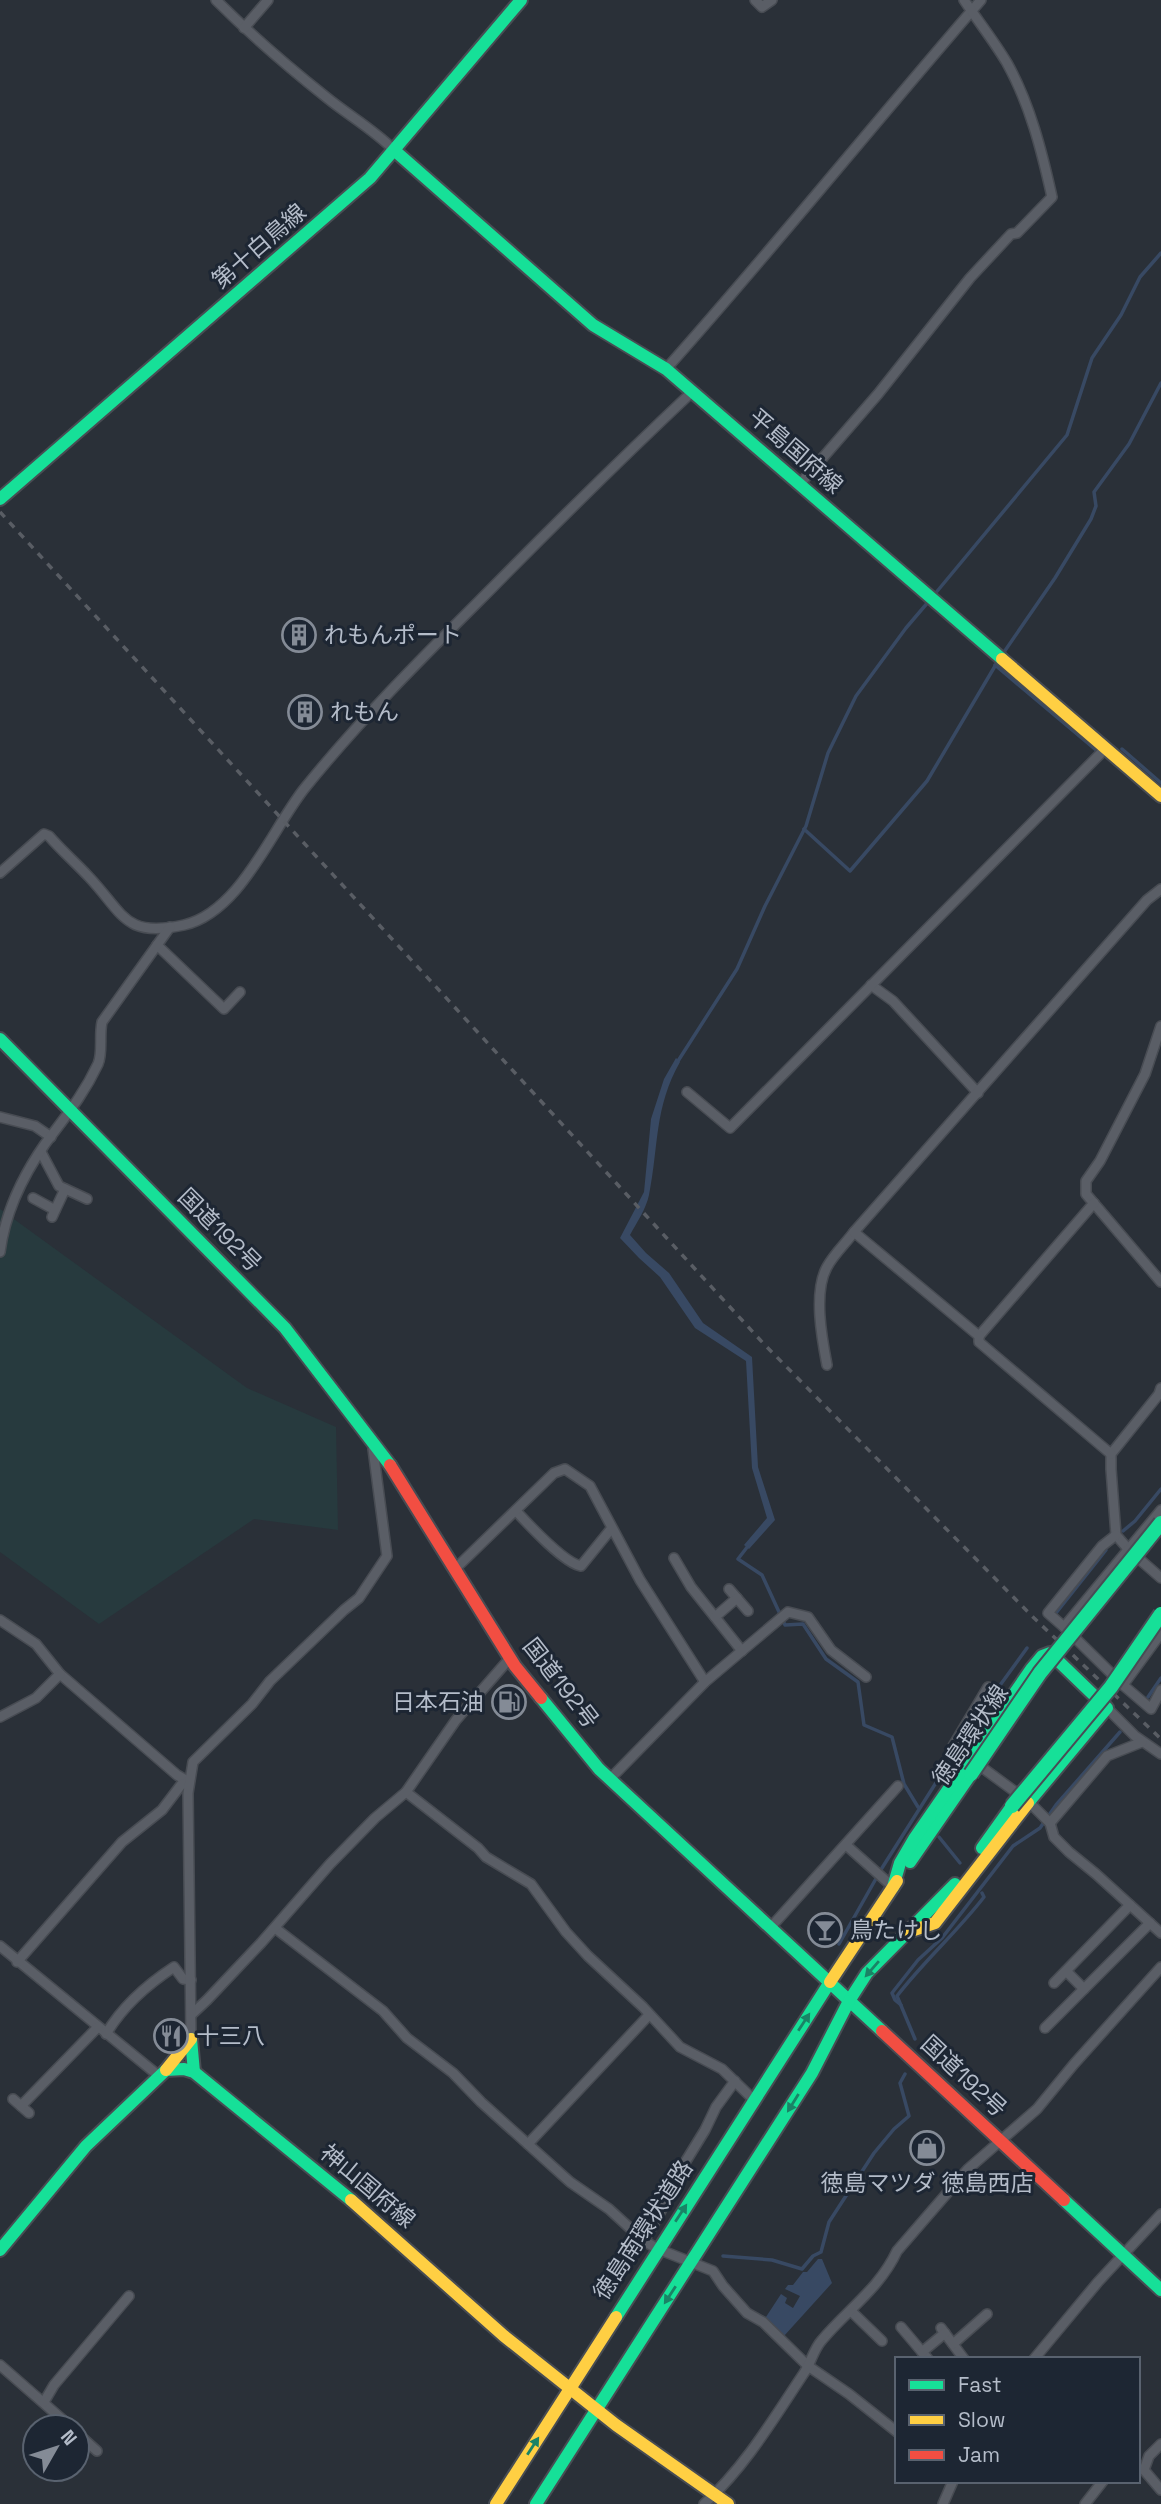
<svg xmlns="http://www.w3.org/2000/svg" width="1161" height="2504" font-family="'Space Grotesk','Noto Sans JP',sans-serif">
<style>
.green{fill:#273a3e}
.water{fill:#384963}
.lines{fill:none;stroke-linecap:round;stroke-linejoin:round}
.stream{stroke:#384963;stroke-width:3.5}
.street-casing{stroke:#484c53;stroke-width:12}
.fast-casing{stroke:#484c53;stroke-width:16}
.slow-casing{stroke:#484c53;stroke-width:16}
.jam-casing{stroke:#484c53;stroke-width:16}
.street{stroke:#5a5e66;stroke-width:9}
.fast{stroke:#16e098;stroke-width:12}
.slow{stroke:#ffcf43;stroke-width:12}
.jam{stroke:#f24e42;stroke-width:12}
.rail{stroke:#595d64;stroke-width:3.5;stroke-dasharray:7 7;stroke-linecap:butt}
.fast-bridge-casing{stroke:#484c55;stroke-width:18;stroke-linecap:butt}
.fast-bridge{stroke:#16e098;stroke-width:14}
.oneway{fill:#1a8366}
.labels{text-anchor:middle;dominant-baseline:central;stroke-width:6;stroke-linejoin:round;paint-order:stroke}
.street-label{font-size:23px;fill:#b4bcc9;stroke:#1d2633}
.poi-label{font-size:23px;fill:#b4bcc9;stroke:#1d2633;text-anchor:start}
</style>
<rect width="100%" height="100%" fill="#2a3038"/>
<polygon class="green" points="0,1209 247,1388 336,1427 338,1530 254,1519 99,1624 0,1552"/>
<g class="water">
<path d="M676,1058L680,1062C654,1108 659,1145 649,1195C646,1209 637,1222 630,1235L646,1253L669,1273L703,1323L752,1357L758,1467L775,1520L749,1549L744,1545L767,1518L752,1468L746,1361L695,1328L660,1277L639,1258L620,1238L644,1192L651,1119L664,1079Z"/>
<polygon points="818,2259 822,2259 832,2283 784,2336 764,2320 781,2294 787,2298 785,2303 793,2308 800,2296 785,2289 788,2285 793,2285 803,2272 807,2272"/>
</g>
<g class="lines">
<g class="stream">
<polyline points="934,595 1067,435 1092,358 1121,315 1140,277 1161,253"/>
<polyline points="1002,655 1055,578 1091,519 1096,506 1094,492 1129,444 1161,383"/>
<polyline points="995,665 1096,750"/>
<polyline points="1122,749 1161,783"/>
<polyline points="804,829 850,871 927,781 998,661"/>
<polyline points="678,1061 737,969 765,906 806,826 828,753 856,696 906,628 929,601"/>
<polyline points="1123,1531 1135,1521 1161,1489"/>
<polyline points="748,1546 738,1559 762,1575 785,1625 803,1624 826,1659 858,1682 864,1725 892,1737 904,1784 918,1807"/>
<polyline points="1056,1613 1106,1550"/>
<polyline points="1148,1697 1161,1678"/>
<polyline points="939,1837 960,1863"/>
<polyline points="839,1944 882,1868 982,1710 1027,1648"/>
<polyline points="901,2005 895,2000 892,1993 918,1960 942,1938 1013,1846 1040,1828 1056,1805 1120,1732"/>
<path d="M915,2039L897,1996C924,1961 957,1932 984,1897L982,1893"/>
<polyline points="723,2256 772,2260 802,2269 813,2256 821,2252 829,2222 842,2202 874,2153 894,2129 909,2116 900,2083 905,2074"/>
</g>
<g class="street-casing">
<g id="street">
<path d="M216,0C250,34 287,66 326,97C348,115 373,129 394,150"/>
<polyline points="755,0 762,7 772,0"/>
<polyline points="244,28 268,0"/>
<path d="M666,369C774,248 875,122 981,0"/>
<path d="M800,484L878,394L970,278L1011,234L1017,233L1052,197C1042,152 1030,104 1007,63C994,41 978,21 964,0"/>
<path d="M0,873L44,834L49,836C61,850 76,863 89,877C124,914 124,938 184,925C240,912 271,831 304,789C362,717 427,653 492,588C558,521 624,456 693,391"/>
<polyline points="157,945 224,1009 240,992"/>
<polyline points="871,985 893,1001 978,1093"/>
<polyline points="1161,1026 1145,1074 1100,1161 1086,1181 1086,1194 1161,1282"/>
<polyline points="687,1092 730,1128 1106,748"/>
<polyline points="0,1117 35,1126 51,1137"/>
<polyline points="41,1152 59,1186 87,1199"/>
<polyline points="33,1198 55,1210"/>
<polyline points="52,1217 65,1189"/>
<path d="M0,1252C5,1213 22,1177 45,1144C65,1117 83,1096 98,1064C103,1053 99,1035 102,1022L170,927"/>
<polyline points="979,1336 1094,1203"/>
<path d="M827,1365C822,1339 813,1292 827,1267C834,1254 846,1243 854,1232"/>
<polyline points="1161,1388 1159,1394 1111,1454 1111,1469 1116,1535 1129,1550 1161,1578"/>
<polyline points="1111,1454 979,1342 979,1336 854,1232 1147,900 1161,889"/>
<polyline points="1161,1510 1064,1627 1123,1685 1161,1633"/>
<path d="M516,1511C529,1525 564,1563 581,1566L611,1529"/>
<polyline points="674,1558 691,1587 742,1651"/>
<polyline points="455,1569 554,1473 565,1469 590,1486 640,1580 705,1682"/>
<polyline points="729,1589 748,1611"/>
<polyline points="715,1617 737,1598"/>
<polyline points="0,1620 36,1644 60,1674 177,1775 189,1782"/>
<polyline points="1064,1627 1048,1613 1102,1546 1116,1535"/>
<polyline points="1123,1685 1151,1709 1161,1690"/>
<polyline points="988,1687 953,1746 1029,1802 1050,1823 1054,1837 1069,1852 1096,1874 1161,1933"/>
<polyline points="1107,1708 1135,1736 1161,1754"/>
<polyline points="0,1717 36,1698 60,1674"/>
<polyline points="610,1779 705,1682 788,1612 808,1617 831,1650 866,1677"/>
<polyline points="406,1792 478,1848 486,1857 531,1884 566,1932 588,1956 643,2007 680,2047 722,2069 754,2100"/>
<polyline points="1050,1823 1107,1756 1142,1742"/>
<polyline points="846,1845 893,1887"/>
<polyline points="771,1927 898,1786"/>
<polyline points="275,1928 383,2011 407,2038 453,2073 481,2102 570,2182 609,2209 644,2241 658,2249 713,2271 723,2286 747,2313 763,2322 808,2366 849,2394 897,2432"/>
<polyline points="0,1946 159,2076"/>
<polyline points="17,1962 122,1842 162,1810 181,1785 189,1782"/>
<polyline points="1066,1971 1084,1989"/>
<polyline points="1054,1983 1130,1905"/>
<polyline points="192,2014 207,2000 261,1943 330,1864 375,1818 406,1792 456,1720 510,1658"/>
<polyline points="1045,2028 1150,1923"/>
<path d="M106,2034C122,2007 148,1984 174,1967L183,1979L191,1980"/>
<polyline points="191,2039 188,1793 193,1762 252,1704 270,1681 344,1610 359,1598 387,1556 373,1449"/>
<polyline points="13,2099 29,2113"/>
<polyline points="21,2106 98,2027"/>
<polyline points="528,2144 649,2015"/>
<polyline points="644,2241 672,2191 670,2187 705,2130 716,2107 735,2081"/>
<polyline points="851,2311 882,2341"/>
<polyline points="901,2327 928,2359"/>
<polyline points="941,2328 964,2359"/>
<polyline points="953,2344 987,2314"/>
<polyline points="922,2352 945,2333"/>
<polyline points="1034,2359 1098,2282 1161,2214"/>
<polyline points="0,2365 71,2427"/>
<polyline points="44,2402 54,2385 129,2296"/>
<polyline points="77,2433 97,2451"/>
<polyline points="1161,2444 1149,2456 1144,2470 1161,2490"/>
<path d="M704,2504C745,2467 774,2418 804,2373C811,2363 813,2350 822,2340C847,2310 880,2288 897,2251L968,2169L1037,2109L1074,2064L1161,1967"/>
<polyline points="943,2504 953,2481"/>
<polyline points="1085,2504 1103,2481"/>
</g>
</g>
<g class="fast-casing">
<g id="fast">
<polyline points="394,150 593,325 666,369 1002,659"/>
<polyline points="0,499 370,178 521,0"/>
<polyline points="0,1039 285,1328 390,1465"/>
<polyline points="541,1698 599,1769 882,2031"/>
<polyline points="982,1848 1012,1806"/>
<polyline points="910,1862 971,1774"/>
<polyline points="893,1887 900,1863 914,1839 1032,1668 1042,1656 1050,1653 1107,1708 1028,1803"/>
<polyline points="849,2001 867,1973 955,1884"/>
<polyline points="191,2039 194,2072"/>
<polyline points="1064,2200 1161,2290"/>
<polyline points="0,2250 86,2146 166,2070 184,2069 194,2072 351,2200"/>
<polyline points="616,2317 830,1982"/>
<polyline points="536,2504 812,2073 849,2001"/>
</g>
</g>
<g class="slow-casing">
<g id="slow">
<polyline points="1002,659 1161,796"/>
<polyline points="905,1933 935,1923 1028,1803"/>
<polyline points="830,1982 897,1881"/>
<polyline points="166,2070 191,2039"/>
<polyline points="351,2200 504,2336 616,2425 728,2504"/>
<polyline points="496,2504 616,2317"/>
</g>
</g>
<g class="jam-casing">
<g id="jam">
<polyline points="390,1465 515,1666 541,1698"/>
<polyline points="882,2031 1064,2200"/>
</g>
</g>
<use href="#street" class="street"/>
<use href="#fast" class="fast"/>
<use href="#slow" class="slow"/>
<use href="#jam" class="jam"/>
<polyline class="rail" points="0,512 763,1343 1034,1618 1161,1739"/>
<g class="fast-bridge-casing">
<g id="fast-bridge">
<polyline points="971,1774 1040,1673 1161,1523"/>
<polyline points="1012,1806 1111,1687 1161,1614"/>
</g>
</g>
<use href="#fast-bridge" class="fast-bridge"/>
</g>
<defs><path id="oneway-solid" d="M-6-.8H1V-3.2L6.5 0L1 3.2V.8H-6Z" transform="scale(1.75)"/></defs>
<g class="oneway">
<use href="#oneway-solid" transform="translate(872 1969) rotate(131)"/>
<use href="#oneway-solid" transform="translate(804 2022) rotate(-57)"/>
<use href="#oneway-solid" transform="translate(793 2103) rotate(122)"/>
<use href="#oneway-solid" transform="translate(681 2213) rotate(-57)"/>
<use href="#oneway-solid" transform="translate(670 2295) rotate(123)"/>
<use href="#oneway-solid" transform="translate(533 2446) rotate(-57)"/>
</g>
<defs>
<g id="building-ring" transform="scale(1.75)"><circle r="9.5" fill="#1d2633" stroke="#848b96" stroke-width="1.5"/><path d="M-4-6H4V6H1V3H-1V6H-4ZM-2.5-4.3h1.7v1.8h-1.7ZM.8-4.3h1.7v1.8H.8ZM-2.5-1h1.7V.8h-1.7ZM.8-1h1.7V.8H.8Z" fill="#848b96"/></g>
<g id="fuel-ring" transform="scale(1.75)"><circle r="9.5" fill="#1d2633" stroke="#848b96" stroke-width="1.5"/><path d="M-5.5-6h7V0h2V4h1.3V-2.5L3-4.5l.8-.8L6-3V5H2.5V1h-1V6h-7ZM-4.2-4.7v3.2H.2V-4.7Z" fill="#848b96"/></g>
<g id="bar-ring" transform="scale(1.75)"><circle r="9.5" fill="#1d2633" stroke="#848b96" stroke-width="1.5"/><path d="M-6-5H6L.8 .8V4.5H3.5V6h-7V4.5H-.8V.8Z" fill="#848b96"/></g>
<g id="restaurant-ring" transform="scale(1.75)"><circle r="9.5" fill="#1d2633" stroke="#848b96" stroke-width="1.5"/><path d="M-5-6h1v4h1v-4h1v4h1v-4h1v5L-1.5 .5V6h-2V.5L-5-1ZM5-6V6H3V1.5H1.5Q1.5-4 5-6Z" fill="#848b96"/></g>
<g id="shop-ring" transform="scale(1.75)"><circle r="9.5" fill="#1d2633" stroke="#848b96" stroke-width="1.5"/><path d="M-5-2.5h2.3a2.7 3.5 0 0 1 5.4 0H5L5.5 6h-11ZM-1.5-2.5h3a1.5 2.3 0 0 0-3 0Z" fill="#848b96"/></g>
</defs>
<g fill-rule="evenodd">
<use href="#building-ring" x="299" y="635"/>
<use href="#building-ring" x="305" y="712"/>
<use href="#fuel-ring" x="509" y="1702"/>
<use href="#bar-ring" x="825" y="1930"/>
<use href="#restaurant-ring" x="171" y="2036"/>
<use href="#shop-ring" x="927" y="2148"/>
</g>
<g class="labels">
<g class="street-label">
<text transform="translate(259 246) rotate(-41)">第十白鳥線</text>
<text transform="translate(796 451) rotate(41)">平島国府線</text>
<text transform="translate(220 1230) rotate(45)">国道192号</text>
<text transform="translate(561 1683) rotate(52)">国道192号</text>
<text transform="translate(970 1735) rotate(-56)">徳島環状線</text>
<text transform="translate(964 2076) rotate(43)">国道192号</text>
<text transform="translate(368 2186) rotate(40)">神山国府線</text>
<text transform="translate(643 2230) rotate(-57)">徳島南環状道路</text>
</g>
<g class="poi-label">
<text x="324" y="635">れもんポート</text>
<text x="330" y="712">れもん</text>
<text x="484" y="1702" text-anchor="end">日本石油</text>
<text x="850" y="1930">鳥たけし</text>
<text x="196" y="2036">十三八</text>
<text x="927" y="2183" text-anchor="middle">徳島マツダ 徳島西店</text>
</g>
</g>
<rect x="895" y="2357" width="245" height="126" fill="#1d2633" stroke="#59626f" stroke-width="2"/>
<rect x="909" y="2380" width="35" height="10" fill="#16e098" stroke="#59626f" stroke-width="2"/>
<text x="958" y="2392" font-size="21" fill="#b4bcc9">Fast</text>
<rect x="909" y="2415" width="35" height="10" fill="#ffcf43" stroke="#59626f" stroke-width="2"/>
<text x="958" y="2427" font-size="21" fill="#b4bcc9">Slow</text>
<rect x="909" y="2450" width="35" height="10" fill="#f24e42" stroke="#59626f" stroke-width="2"/>
<text x="958" y="2462" font-size="21" fill="#b4bcc9">Jam</text>
<g transform="translate(56 2448) rotate(51)"><circle r="33" fill="#1d2633" stroke="#59626f" stroke-width="2"/>
<path d="M0-5L12 26L0 18L-12 26Z" fill="#848b96"/>
<text y="-10" font-size="19" font-weight="bold" text-anchor="middle" fill="#b4bcc9">N</text>
</g>
</svg>
